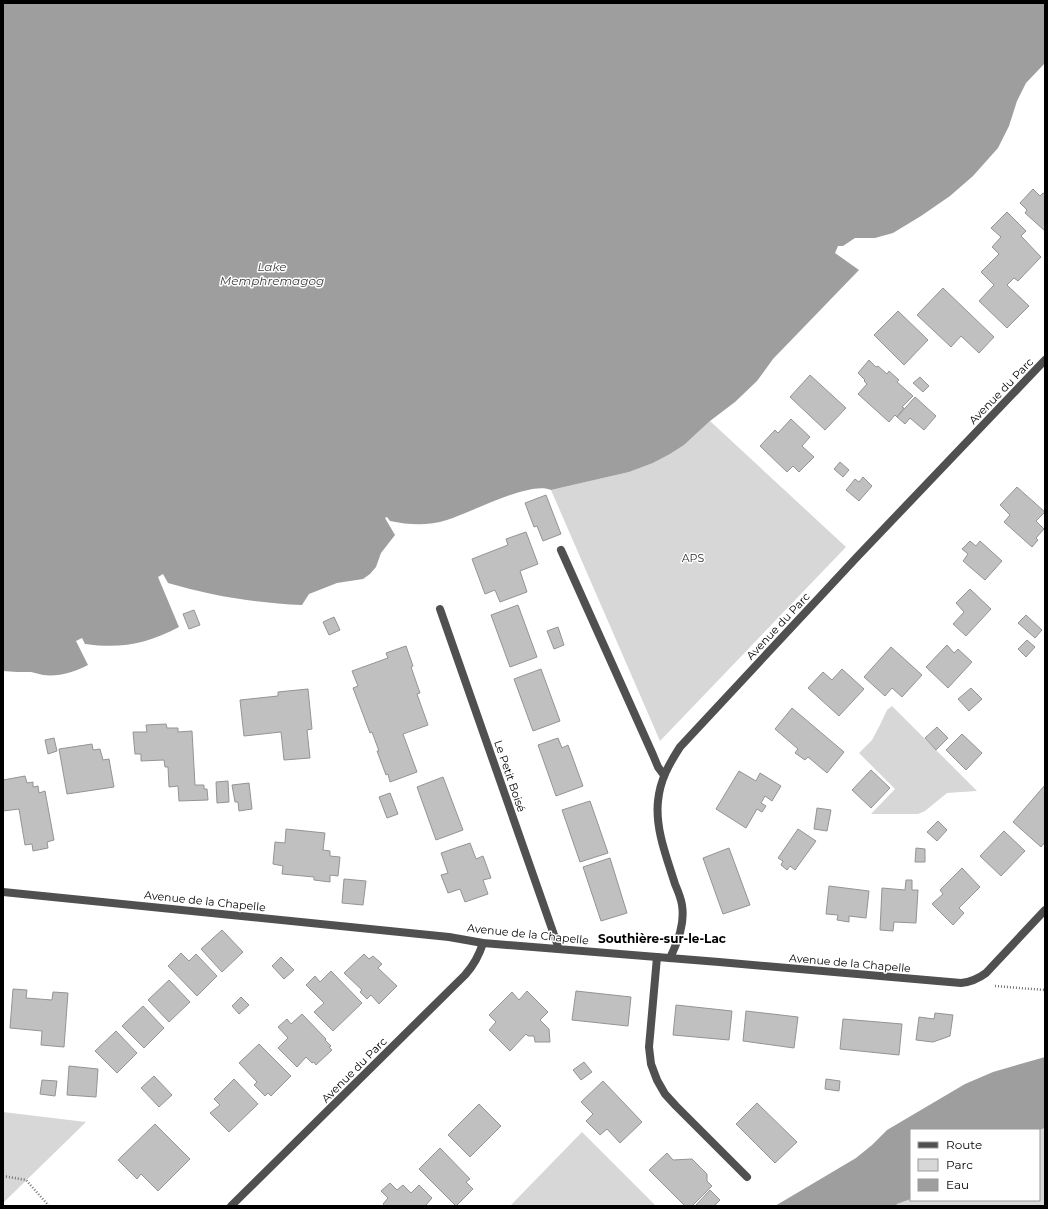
<svg xmlns="http://www.w3.org/2000/svg" width="1048" height="1209" font-family="Montserrat,sans-serif">
<style>
.green{fill:#d7d7d7}
.water{fill:#9e9e9e}
.building{fill:#c0c0c0;stroke:#949494}
.lines{fill:none;stroke-linecap:round;stroke-linejoin:round}
.path{stroke:#727272;stroke-width:2.5;stroke-dasharray:1 2;stroke-linecap:butt}
.service{stroke:#505050;stroke-width:8}
.minor{stroke:#505050;stroke-width:8}
.labels{text-anchor:middle;dominant-baseline:central;stroke-width:3;stroke-linejoin:round;paint-order:stroke}
.street-label{font-size:11px;fill:#000;stroke:#fff}
.park-label{font-size:11px;fill:#2e2e2e;stroke:#fff}
.water-label{font-size:12px;font-style:italic;fill:#3f3f3f;stroke:#fff}
.neighbourhood-label{font-size:12px;font-weight:bold;fill:#000;stroke:#fff}
</style>
<rect width="100%" height="100%" fill="#fff"/>
<g class="green">
<polygon points="710,421 846,547 660,741 551,490 629,472 653,463 670,454 684,445"/>
<polygon points="892,706 977,791 947,793 925,811 918,814 871,814 895,789 859,753 872,740 880,725 887,710"/>
<polygon points="3,1112 86,1122 3,1203"/>
<polygon points="1045,1128 1045,1205 1043,1206 896,1206 897,1204 911,1199 911,1200 1039,1200 1039,1130"/>
<polygon points="582,1132 656,1206 510,1206"/>
</g>
<g class="water">
<path d="M3,3H1045V63L1026,83L1017,101L1009,126L998,148L973,176L950,196L921,216L893,233L875,238H855L843,246H838L835,253L859,270L773,359L757,381L735,402L710,421L684,445L670,454L653,463L629,472L551,490C531,480 470,513 447,520C428,526 409,525 390,521L387,517L385,518L395,535L381,553L376,567L370,574L363,579L337,583L309,594L302,605C256,603 212,596 168,583L163,574L158,577L179,627C147,644 121,649 85,644L82,638L76,641L88,665C74,672 59,677 43,675C39,674 35,673 31,672C22,672 12,672 3,671Z"/>
<polygon points="1045,1057 1045,1128 1039,1130 911,1130 911,1199 897,1204 896,1206 775,1206 856,1158 872,1145 887,1130 965,1084 993,1072"/>
</g>
<g class="building">
<polygon points="1033,189 1040,196 1043,193 1045,194 1045,231 1025,213 1027,210 1020,203"/>
<polygon points="1007,212 1026,231 1021,236 1041,257 1018,281 1014,278 1007,285 1029,306 1007,328 979,301 994,285 981,272 999,254 992,247 1001,237 991,228"/>
<polygon points="943,288 994,337 979,353 961,336 951,347 917,315"/>
<polygon points="898,311 928,340 904,365 874,335"/>
<polygon points="869,360 876,367 878,366 887,374 889,371 899,380 897,382 913,396 902,407 904,408 897,417 895,415 889,422 858,394 867,384 864,381 865,380 858,373"/>
<polygon points="810,375 846,408 825,430 790,397"/>
<polygon points="920,377 929,386 923,392 913,383"/>
<polygon points="915,397 936,416 924,430 910,418 905,424 897,417"/>
<polygon points="791,419 810,437 802,446 814,457 799,472 793,466 787,472 760,446 775,430 778,433"/>
<polygon points="840,462 849,470 843,477 834,469"/>
<polygon points="863,477 872,486 859,501 846,490 855,479 859,482"/>
<polygon points="1017,487 1045,512 1036,521 1044,529 1036,538 1038,540 1032,547 1004,522 1010,515 1000,505"/>
<polygon points="546,495 561,534 543,541 537,526 534,527 525,503"/>
<polygon points="526,532 538,564 520,571 527,592 500,602 495,590 485,594 472,559 508,545 506,539"/>
<polygon points="970,541 976,546 980,541 1002,561 985,580 963,561 968,554 962,549"/>
<polygon points="970,589 991,609 966,636 953,624 964,612 956,603"/>
<polygon points="518,605 537,657 510,667 491,615"/>
<polygon points="194,610 200,625 189,629 183,614"/>
<polygon points="1026,615 1042,630 1035,638 1018,623"/>
<polygon points="334,617 340,630 329,635 323,622"/>
<polygon points="558,627 564,645 554,649 547,631"/>
<polygon points="1027,640 1035,647 1026,657 1018,649"/>
<polygon points="947,645 954,653 958,649 972,662 948,688 926,667"/>
<polygon points="406,646 413,666 411,667 420,693 417,694 428,725 403,734 417,772 390,782 388,774 386,775 377,751 379,751 372,732 370,733 353,688 358,686 352,671 388,658 386,653"/>
<polygon points="891,647 922,675 902,697 892,688 885,696 864,677"/>
<polygon points="541,669 560,721 533,731 514,679"/>
<polygon points="842,669 864,689 839,716 808,688 823,672 832,680"/>
<polygon points="971,688 982,699 969,711 958,699"/>
<polygon points="308,689 312,729 307,730 310,758 284,760 281,732 244,736 240,700 278,696 278,692"/>
<polygon points="792,708 844,752 827,773 808,757 805,760 795,753 798,749 775,729"/>
<polygon points="166,724 167,728 178,728 178,732 192,731 195,785 204,785 204,789 207,789 208,800 179,801 178,786 169,787 168,767 165,767 164,760 141,761 141,754 135,754 133,732 147,732 146,725"/>
<polygon points="937,727 948,738 936,750 925,738"/>
<polygon points="962,734 982,753 966,770 946,750"/>
<polygon points="54,738 57,751 48,754 45,740"/>
<polygon points="558,738 562,748 568,745 583,786 556,796 538,745"/>
<polygon points="92,744 93,750 100,749 103,760 109,759 114,787 67,794 59,749"/>
<polygon points="871,770 890,788 871,808 852,790"/>
<polygon points="739,771 756,781 760,773 781,786 772,801 765,796 761,803 766,806 762,812 757,809 746,828 716,809"/>
<polygon points="25,776 27,783 33,782 33,787 38,786 39,793 45,791 54,840 47,842 48,848 33,851 32,844 25,845 19,809 3,811 3,780"/>
<polygon points="443,777 463,830 436,840 417,787"/>
<polygon points="228,781 229,802 217,803 216,782"/>
<polygon points="249,783 252,809 239,811 238,802 235,802 232,785"/>
<polygon points="1045,785 1045,842 1041,847 1013,822"/>
<polygon points="390,793 398,814 387,818 379,797"/>
<polygon points="590,801 608,853 580,862 562,810"/>
<polygon points="817,808 831,810 827,831 814,829"/>
<polygon points="938,821 947,830 937,841 927,832"/>
<polygon points="286,829 325,833 323,850 330,851 330,856 340,857 338,876 330,875 330,882 314,880 314,877 282,874 283,866 273,864 275,842 285,843"/>
<polygon points="798,829 816,841 795,870 790,866 787,870 781,865 783,861 778,858"/>
<polygon points="1004,831 1025,851 1001,876 980,856"/>
<polygon points="470,843 476,859 483,856 491,878 483,880 488,894 465,902 460,889 448,893 441,875 448,873 441,853"/>
<polygon points="729,848 750,905 723,914 703,858"/>
<polygon points="916,848 925,849 925,862 915,862"/>
<polygon points="610,858 627,913 601,921 583,867"/>
<polygon points="962,868 980,887 959,908 964,913 953,925 932,904 943,894 940,890"/>
<polygon points="344,879 366,881 363,905 342,903"/>
<polygon points="906,880 912,880 912,890 918,890 916,923 894,922 893,931 880,930 882,888 905,890"/>
<polygon points="829,886 869,891 866,918 849,916 849,922 837,920 838,915 826,914"/>
<polygon points="222,930 243,952 222,972 201,949"/>
<polygon points="181,953 189,961 196,954 217,976 197,996 168,966"/>
<polygon points="364,954 369,959 373,956 382,964 378,968 397,986 379,1004 371,995 367,999 360,992 362,990 344,973"/>
<polygon points="281,957 294,970 284,979 272,966"/>
<polygon points="331,971 362,1003 333,1031 314,1012 324,1003 306,985 315,976 320,982"/>
<polygon points="169,980 190,1002 169,1022 148,1000"/>
<polygon points="13,989 27,990 26,998 52,1000 53,992 68,993 64,1047 41,1045 42,1031 10,1028"/>
<polygon points="527,991 548,1012 540,1020 549,1029 550,1042 535,1042 534,1036 528,1036 526,1034 510,1051 489,1030 496,1022 489,1015 512,992 519,1000"/>
<polygon points="576,991 631,997 628,1026 572,1020"/>
<polygon points="241,997 249,1005 239,1014 232,1006"/>
<polygon points="676,1005 732,1011 729,1040 673,1035"/>
<polygon points="143,1006 164,1028 144,1048 122,1026"/>
<polygon points="746,1011 798,1017 794,1048 743,1041"/>
<polygon points="935,1013 953,1015 950,1036 933,1042 916,1040 919,1017 934,1019"/>
<polygon points="302,1014 326,1039 325,1040 331,1046 329,1047 332,1050 316,1065 314,1062 312,1063 306,1057 297,1067 278,1048 288,1038 278,1027 287,1019 291,1024"/>
<polygon points="843,1019 902,1024 899,1055 840,1049"/>
<polygon points="116,1031 137,1053 117,1073 95,1051"/>
<polygon points="259,1044 291,1076 271,1096 268,1093 265,1096 254,1085 257,1082 239,1063"/>
<polygon points="584,1062 592,1072 581,1080 573,1070"/>
<polygon points="69,1066 98,1069 96,1097 67,1095"/>
<polygon points="154,1076 172,1095 159,1107 141,1088"/>
<polygon points="234,1079 258,1104 229,1132 210,1113 220,1105 214,1099"/>
<polygon points="826,1079 840,1081 839,1091 825,1089"/>
<polygon points="42,1080 57,1081 55,1096 40,1094"/>
<polygon points="603,1081 642,1122 620,1143 607,1129 600,1135 586,1121 593,1114 581,1102"/>
<polygon points="757,1103 797,1142 775,1163 736,1124"/>
<polygon points="479,1104 501,1126 470,1157 448,1135"/>
<polygon points="155,1124 190,1159 158,1191 141,1174 137,1179 118,1160"/>
<polygon points="440,1148 470,1179 466,1182 473,1189 456,1206 419,1169"/>
<polygon points="667,1153 673,1160 692,1159 707,1174 707,1181 712,1186 692,1206 685,1206 649,1170"/>
<polygon points="390,1183 397,1190 403,1185 411,1193 419,1185 432,1198 425,1206 385,1206 383,1204 388,1198 381,1191"/>
<polygon points="710,1190 720,1200 714,1206 695,1206"/>
</g>
<g class="lines">
<g class="path">
<polyline points="995,986 1045,990"/>
<polyline points="3,1176 26,1180 49,1206"/>
</g>
<g class="service">
<polyline points="561,550 653,755 658,767 664,775"/>
<polyline points="657,957 649,1047 651,1064 657,1080 665,1094 676,1106 747,1177"/>
</g>
<g class="minor">
<polyline points="440,609 559,949"/>
<path d="M3,892L449,937L483,943L719,962L961,983C971,982 978,979 986,973L1045,910"/>
<path d="M670,958C678,941 685,924 682,905C681,898 678,891 675,884C667,858 655,829 658,801C660,780 669,764 680,747L857,557L1045,360"/>
<path d="M231,1206L465,975C474,965 479,956 483,943"/>
</g>
</g>
<g class="labels">
<g class="street-label">
<text transform="translate(1001 391) rotate(-46)">Avenue du Parc</text>
<text transform="translate(778 626) rotate(-47)">Avenue du Parc</text>
<text transform="translate(510 776) rotate(71)">Le Petit Boisé</text>
<text transform="translate(205 901) rotate(6)">Avenue de la Chapelle</text>
<text transform="translate(528 934) rotate(6)">Avenue de la Chapelle</text>
<text transform="translate(850 963) rotate(5)">Avenue de la Chapelle</text>
<text transform="translate(354 1070) rotate(-45)">Avenue du Parc</text>
</g>
<g class="park-label">
<text x="693" y="558">APS</text>
</g>
<g class="water-label">
<text x="272" y="266">Lake<tspan x="272" dy="14">Memphremagog</tspan></text>
</g>
<g class="neighbourhood-label">
<text x="662" y="938">Southière-sur-le-Lac</text>
</g>
</g>
<rect width="1048" height="1209" fill="none" stroke="#000000" stroke-width="8"/>
<rect x="910" y="1129" width="130" height="72" fill="#ffffff" stroke="#999999"/>
<rect x="918" y="1142" width="20" height="6" fill="#505050" stroke="#999999"/>
<text x="946" y="1149" font-size="12" fill="#000000">Route</text>
<rect x="918" y="1159" width="20" height="12" fill="#d7d7d7" stroke="#999999"/>
<text x="946" y="1169" font-size="12" fill="#000000">Parc</text>
<rect x="918" y="1179" width="20" height="12" fill="#9e9e9e" stroke="#999999"/>
<text x="946" y="1189" font-size="12" fill="#000000">Eau</text>
</svg>
